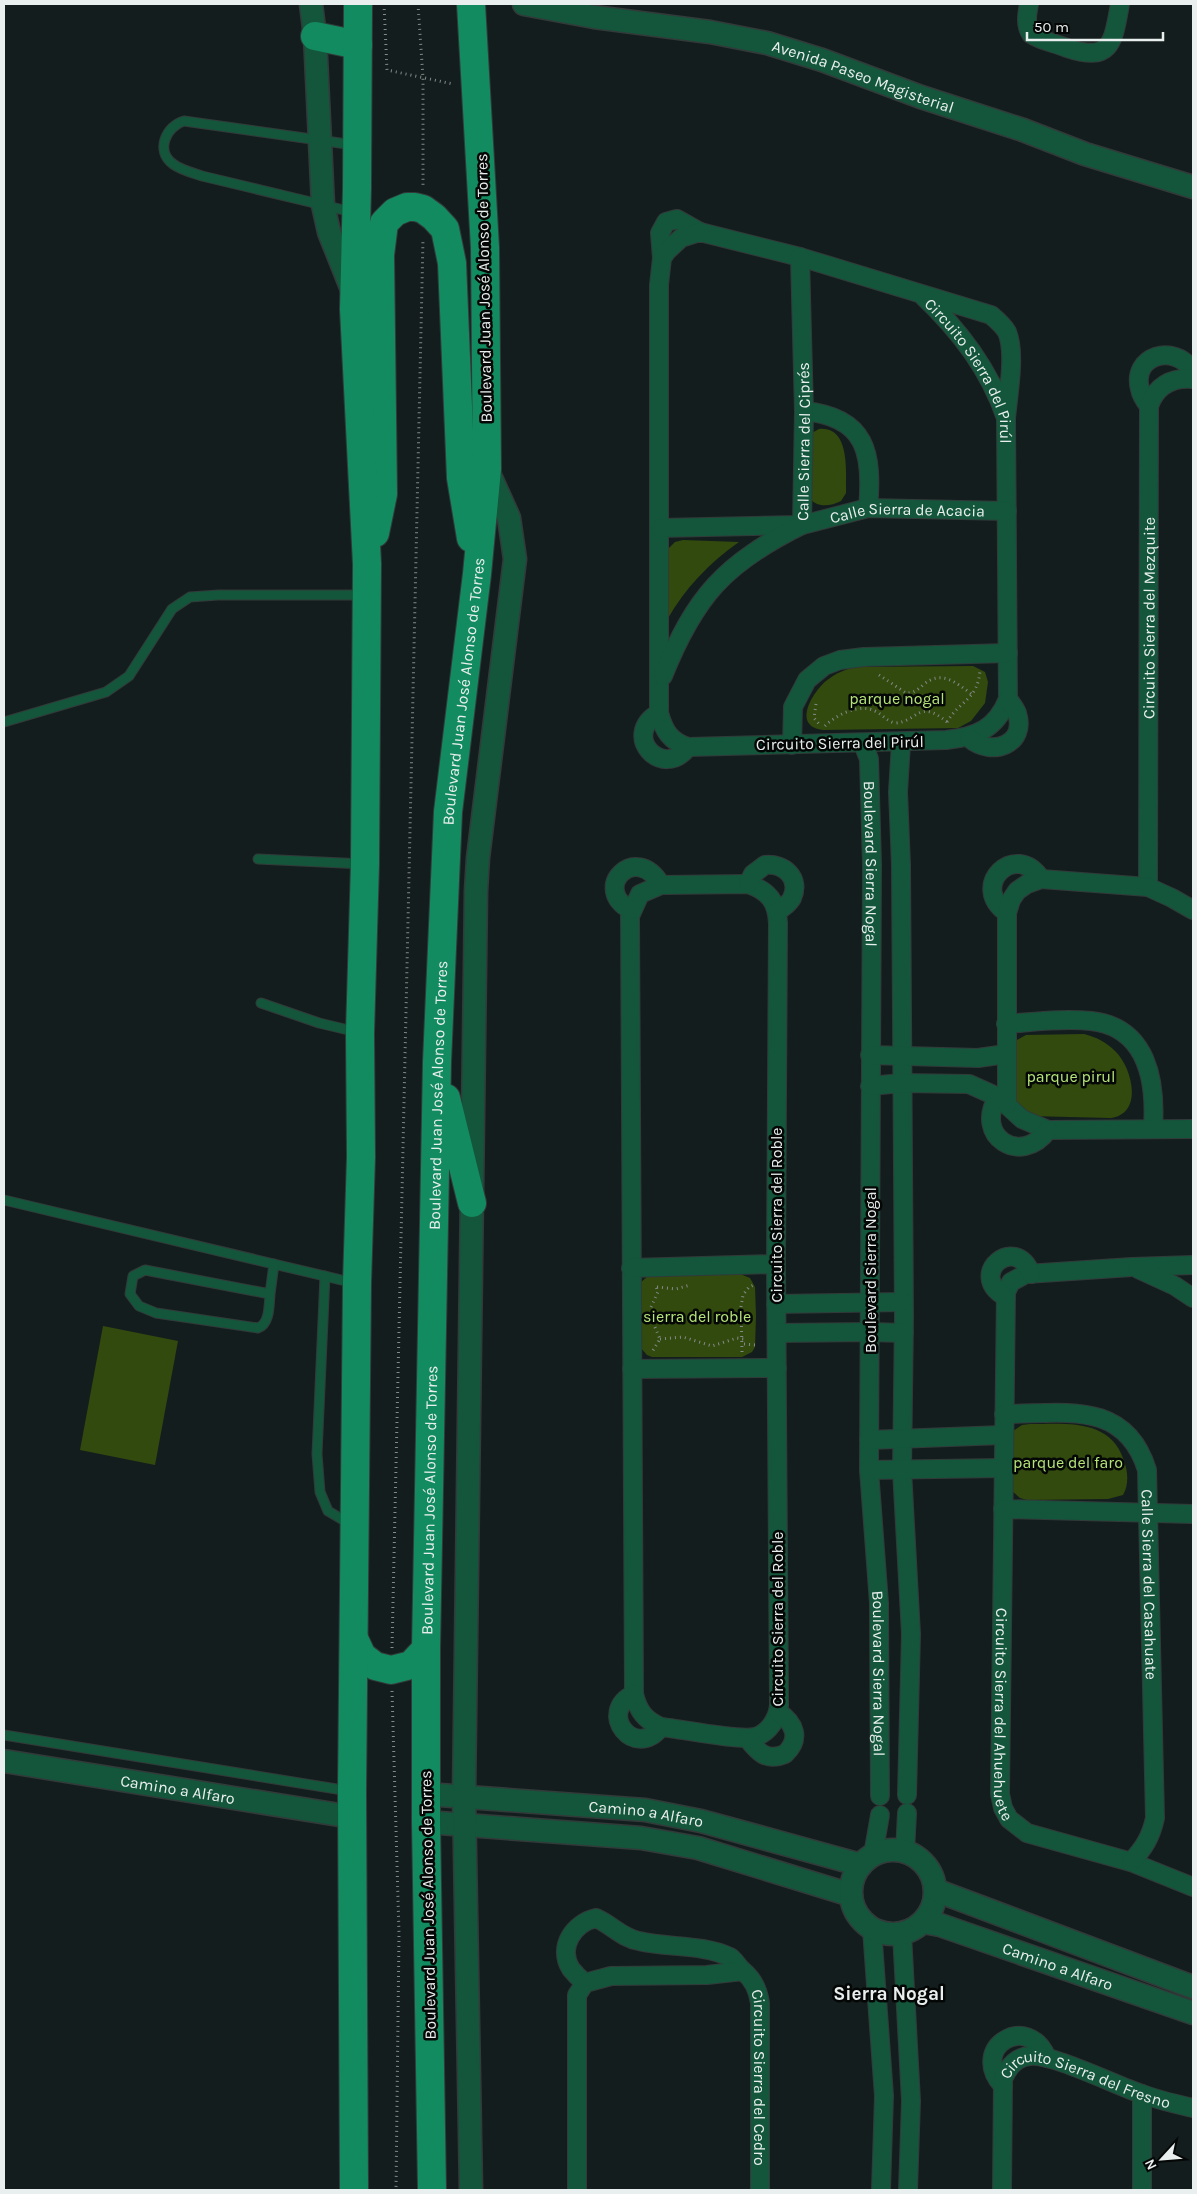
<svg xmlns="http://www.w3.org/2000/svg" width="1197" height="2194" font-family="Karla,sans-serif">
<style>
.green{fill:#324a0e}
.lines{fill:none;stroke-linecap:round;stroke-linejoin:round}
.service-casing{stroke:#323a3a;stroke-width:11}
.minor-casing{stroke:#323a3a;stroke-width:20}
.tertiary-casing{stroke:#323a3a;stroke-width:25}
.primary-casing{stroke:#323a3a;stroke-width:30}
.path{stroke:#838a8a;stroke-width:3;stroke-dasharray:1 4;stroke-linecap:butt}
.service{stroke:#13563b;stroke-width:9}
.minor{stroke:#13563b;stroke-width:18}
.tertiary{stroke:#13563b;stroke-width:22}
.primary{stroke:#138b60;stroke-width:28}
.labels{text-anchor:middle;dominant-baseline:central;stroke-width:5;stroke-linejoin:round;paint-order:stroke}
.street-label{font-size:16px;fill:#e9efee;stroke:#040706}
.park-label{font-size:16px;fill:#b5e478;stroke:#040706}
.quarter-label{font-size:19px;font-weight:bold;fill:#e9efee;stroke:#040706}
</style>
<rect width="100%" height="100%" fill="#141d1d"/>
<g class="green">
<path d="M819,429C849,426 846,468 846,487V493L841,501C829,507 816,508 808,496L810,434Z"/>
<path d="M683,540L739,542C709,563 685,588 667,620V550L675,542Z"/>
<path d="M973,666L985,672L988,682L985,703L971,721L958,728L823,730C791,726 813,692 826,681C836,673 847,668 859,667Z"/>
<path d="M1084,1034C1096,1037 1106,1042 1115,1051C1132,1067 1144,1113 1111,1118L1029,1116L1011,1097L1015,1041L1026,1035Z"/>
<polygon points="740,1274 750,1278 755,1287 756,1316 755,1347 752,1352 742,1357 652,1357 647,1355 640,1347 639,1284 648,1276"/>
<polygon points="103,1326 178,1341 155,1465 80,1450"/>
<path d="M1030,1424C1065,1424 1111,1418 1124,1461C1128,1471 1129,1485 1123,1495L1108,1499L1027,1500L1020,1498L1011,1490L1013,1431L1022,1425Z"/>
</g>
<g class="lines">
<g class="service-casing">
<g id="service">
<path d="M352,212L202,176C193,173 181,170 173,164C155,151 166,126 184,121L354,145"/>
<polyline points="4,722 106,692 129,676 172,609 190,597 218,595 364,595"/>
<polyline points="258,859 363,864"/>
<polyline points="261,1003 319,1023 357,1032"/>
<polyline points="4,1200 354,1283"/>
<polyline points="325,1276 317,1454 320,1492 328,1511 350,1524"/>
<path d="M270,1294C269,1305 270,1324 258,1328L156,1313L139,1306L130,1294L133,1276L145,1270L270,1294L274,1264"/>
<polyline points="4,1735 349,1791"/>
</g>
</g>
<g class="minor-casing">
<g id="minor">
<path d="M1029,4C1027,14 1025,25 1031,34C1041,41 1055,43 1067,48C1112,63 1113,42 1120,4"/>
<polyline points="662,258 660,233 666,222 677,219 700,232"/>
<path id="s1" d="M922,295C960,331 989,369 1006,418L1008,699C996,729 976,737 946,740L688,747C670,741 664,731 659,713V285L662,258L667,251L681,238L700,232L800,257L991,315C997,320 1003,325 1007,332C1016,352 1008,396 1006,418"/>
<path d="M1149,406C1145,401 1141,395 1140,389C1131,356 1174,342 1193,371"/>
<path d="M804,411C867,417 873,454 868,508"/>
<path id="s2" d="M660,528L802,525L868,508L1007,511"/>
<path id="s3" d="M663,676C695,596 725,563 802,525L804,411L800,257"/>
<path d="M659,713C620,735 663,781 688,747"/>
<path d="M969,738C992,758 1027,744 1017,713C1015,708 1011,703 1008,699"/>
<polyline points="901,743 898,792 901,865 904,1317 902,1470 911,1634 907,1795"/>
<path id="s4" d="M863,744L869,759L872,865L869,1470L879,1603L880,1796"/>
<polyline points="792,745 793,707 807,680 824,666 840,660 864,657 1008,653"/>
<path d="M748,884C769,891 777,902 778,923L776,1264L779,1705C778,1718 769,1733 755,1737C738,1741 682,1729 661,1727C645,1720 638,1711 634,1694L630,916L640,894L661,885Z"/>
<path d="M748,884L753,874L765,865C784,863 801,878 792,898C789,904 782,908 777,912"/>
<path id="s5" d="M1148,887L1149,406C1156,386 1171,377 1193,379"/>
<path d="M631,910C590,889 636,841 661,885"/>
<path d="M1007,913C968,886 1016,840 1041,879"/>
<path d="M1006,1024C1034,1022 1063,1018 1091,1021C1148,1027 1156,1082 1153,1128"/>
<polyline points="870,1055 978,1058 1006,1054"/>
<polyline points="870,1086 902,1083 969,1084 998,1097 1022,1119 1048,1130 1193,1129"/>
<path d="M998,1097C973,1136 1021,1167 1048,1130"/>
<polyline points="1007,1105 1007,913 1011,900 1017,891 1027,884 1041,879 1148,887 1172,898 1193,910"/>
<path id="s6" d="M1193,1265L1132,1267L1026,1274L1011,1282L1006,1292L1000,1794L1003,1808L1009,1819L1027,1833L1131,1862L1193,1887"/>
<polyline points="631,1268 776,1264"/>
<polyline points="1138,1269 1175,1286 1193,1298"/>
<path d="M1004,1296C967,1274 1016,1233 1031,1274"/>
<polyline points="776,1304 903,1302"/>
<polyline points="777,1333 870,1332 904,1333"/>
<polyline points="632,1369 777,1368"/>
<path id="s7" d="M1004,1414C1063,1414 1125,1399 1147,1470L1155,1818C1151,1837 1144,1848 1131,1862"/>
<polyline points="869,1440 1003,1435"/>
<polyline points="869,1470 1003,1468"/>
<polyline points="1003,1509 1193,1514"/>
<path d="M634,1694C596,1712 635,1761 661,1727"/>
<path d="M747,1738C758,1752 766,1762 785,1754C801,1739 795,1723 778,1712"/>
<polyline points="905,1852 907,1813"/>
<polyline points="873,1855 880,1815"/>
<polyline points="872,1929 884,2096 881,2190"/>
<polyline points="902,1934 911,2101 908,2190"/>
<path id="s8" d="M585,1983C580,1979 575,1974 571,1969C557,1947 574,1923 596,1918C612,1925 622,1938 639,1941C668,1948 703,1944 730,1957C735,1960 738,1967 743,1971C753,1979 758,1989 760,2003V2190"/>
<path d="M1003,2086C968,2048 1028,2011 1047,2058"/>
<polyline points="1142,2094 1142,2190"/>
<polyline points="577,2190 577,1995 585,1983 611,1976 707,1975 743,1971"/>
<path id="s9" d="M1002,2190L1003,2079C1008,2067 1016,2057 1030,2056C1051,2053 1117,2086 1142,2094C1158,2100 1176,2104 1193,2108"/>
</g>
</g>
<g class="tertiary-casing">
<g id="tertiary">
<polyline points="311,4 315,36 323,205 329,232 353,292"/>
<path id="s10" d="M524,4L594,17L710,32L767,43L822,60L921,97L1023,130L1085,154L1193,187"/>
<path id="s11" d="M4,1761L352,1817"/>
<path id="s12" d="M426,1794L645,1810L701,1821L861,1865"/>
<polyline points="426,1822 641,1838 698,1848 851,1895"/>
<circle cx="893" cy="1892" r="42"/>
<polyline points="935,1890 1193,1987"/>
<path id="s13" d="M923,1922L940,1925L1193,2013"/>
<polyline points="471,2190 464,1796 476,891 478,858 515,559 509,518 487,469"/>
</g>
</g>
<g class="primary-casing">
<g id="primary">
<polyline points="315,36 358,45"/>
<polyline points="375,533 383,494 380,255 384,223 395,212 407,207 415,207 423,209 434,217 445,229 452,263 461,478 471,538"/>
<polyline points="446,1098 472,1203"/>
<polyline points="355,1641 362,1656 375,1666 391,1670 411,1665 426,1649"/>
<polyline points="354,2190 352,1792 357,1283 361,1157 360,1033 365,864 367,564 354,309 357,188 358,4"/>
<path id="s14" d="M432,2190L426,1822V1649L437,1062L448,812L477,574L487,469L485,248L471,4"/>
</g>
</g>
<g class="path">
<polyline points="384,4 387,70 453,84"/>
<polyline points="418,4 423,78 423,188"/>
<path d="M879,675L906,693C913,693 918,690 923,685C942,669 956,683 973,695"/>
<polyline points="816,704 814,718 820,725"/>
<path d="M947,722C960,700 978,700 980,670"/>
<path d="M825,726C836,715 859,703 875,711C882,714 886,721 895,723C918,722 918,698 947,722"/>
<polyline points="657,1287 676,1289 690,1285"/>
<polyline points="651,1307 658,1292 656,1286"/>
<polyline points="651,1318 660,1339 652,1352"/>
<polyline points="660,1339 683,1337 712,1346 737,1338 744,1339"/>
<polyline points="744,1344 756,1345"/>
<polyline points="742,1352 741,1307 743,1295 749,1287 754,1285"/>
<polyline points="392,1648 423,239"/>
<polyline points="392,1691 399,1933 396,2190"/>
</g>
<use href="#service" class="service"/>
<use href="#minor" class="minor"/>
<use href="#tertiary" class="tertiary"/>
<use href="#primary" class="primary"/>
</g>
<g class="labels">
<g class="street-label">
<text stroke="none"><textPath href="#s10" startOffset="348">Avenida Paseo Magisterial</textPath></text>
<text transform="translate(484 288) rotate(-91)">Boulevard Juan José Alonso de Torres</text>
<text stroke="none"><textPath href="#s1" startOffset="92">Circuito Sierra del Pirúl</textPath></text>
<text stroke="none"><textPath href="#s3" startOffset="295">Calle Sierra del Ciprés</textPath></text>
<text stroke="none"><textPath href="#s2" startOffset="249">Calle Sierra de Acacia</textPath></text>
<text stroke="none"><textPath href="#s5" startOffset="269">Circuito Sierra del Mezquite</textPath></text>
<text stroke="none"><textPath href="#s14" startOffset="1500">Boulevard Juan José Alonso de Torres</textPath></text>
<text transform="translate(840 743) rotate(-1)">Circuito Sierra del Pirúl</text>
<text stroke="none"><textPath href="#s4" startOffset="121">Boulevard Sierra Nogal</textPath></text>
<text stroke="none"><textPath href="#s14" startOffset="1095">Boulevard Juan José Alonso de Torres</textPath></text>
<text transform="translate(776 1215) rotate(-90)">Circuito Sierra del Roble</text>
<text transform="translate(870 1270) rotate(-90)">Boulevard Sierra Nogal</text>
<text stroke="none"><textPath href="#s14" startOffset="690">Boulevard Juan José Alonso de Torres</textPath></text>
<text stroke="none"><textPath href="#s7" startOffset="284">Calle Sierra del Casahuate</textPath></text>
<text transform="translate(777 1619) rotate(-90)">Circuito Sierra del Roble</text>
<text stroke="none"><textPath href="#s4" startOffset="931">Boulevard Sierra Nogal</textPath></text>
<text stroke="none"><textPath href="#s6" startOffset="618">Circuito Sierra del Ahuehuete</textPath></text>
<text stroke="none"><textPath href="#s11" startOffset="176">Camino a Alfaro</textPath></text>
<text stroke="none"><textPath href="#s12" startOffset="221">Camino a Alfaro</textPath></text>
<text transform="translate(428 1905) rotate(-91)">Boulevard Juan José Alonso de Torres</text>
<text stroke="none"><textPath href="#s13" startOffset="142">Camino a Alfaro</textPath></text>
<text stroke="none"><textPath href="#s8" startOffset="359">Circuito Sierra del Cedro</textPath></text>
<text stroke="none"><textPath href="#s9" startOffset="205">Circuito Sierra del Fresno</textPath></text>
</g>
<g class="park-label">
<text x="897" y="698">parque nogal</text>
<text x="1071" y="1076">parque pirul</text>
<text x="697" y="1316">sierra del roble</text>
<text x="1068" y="1462">parque del faro</text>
</g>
<g class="quarter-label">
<text x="889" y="1994">Sierra Nogal</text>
</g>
</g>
<rect width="1197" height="2194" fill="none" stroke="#e9efee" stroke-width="10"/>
<g transform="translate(1162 2159) rotate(244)" stroke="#040706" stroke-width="4" paint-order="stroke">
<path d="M0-4L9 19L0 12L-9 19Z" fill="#e9efee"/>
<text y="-8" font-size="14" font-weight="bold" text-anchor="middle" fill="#e9efee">N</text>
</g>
<path d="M1027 32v8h136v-8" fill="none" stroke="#e9efee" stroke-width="2.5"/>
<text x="1034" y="32" font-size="15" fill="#e9efee" stroke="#040706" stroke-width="4" paint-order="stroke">50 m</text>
</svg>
